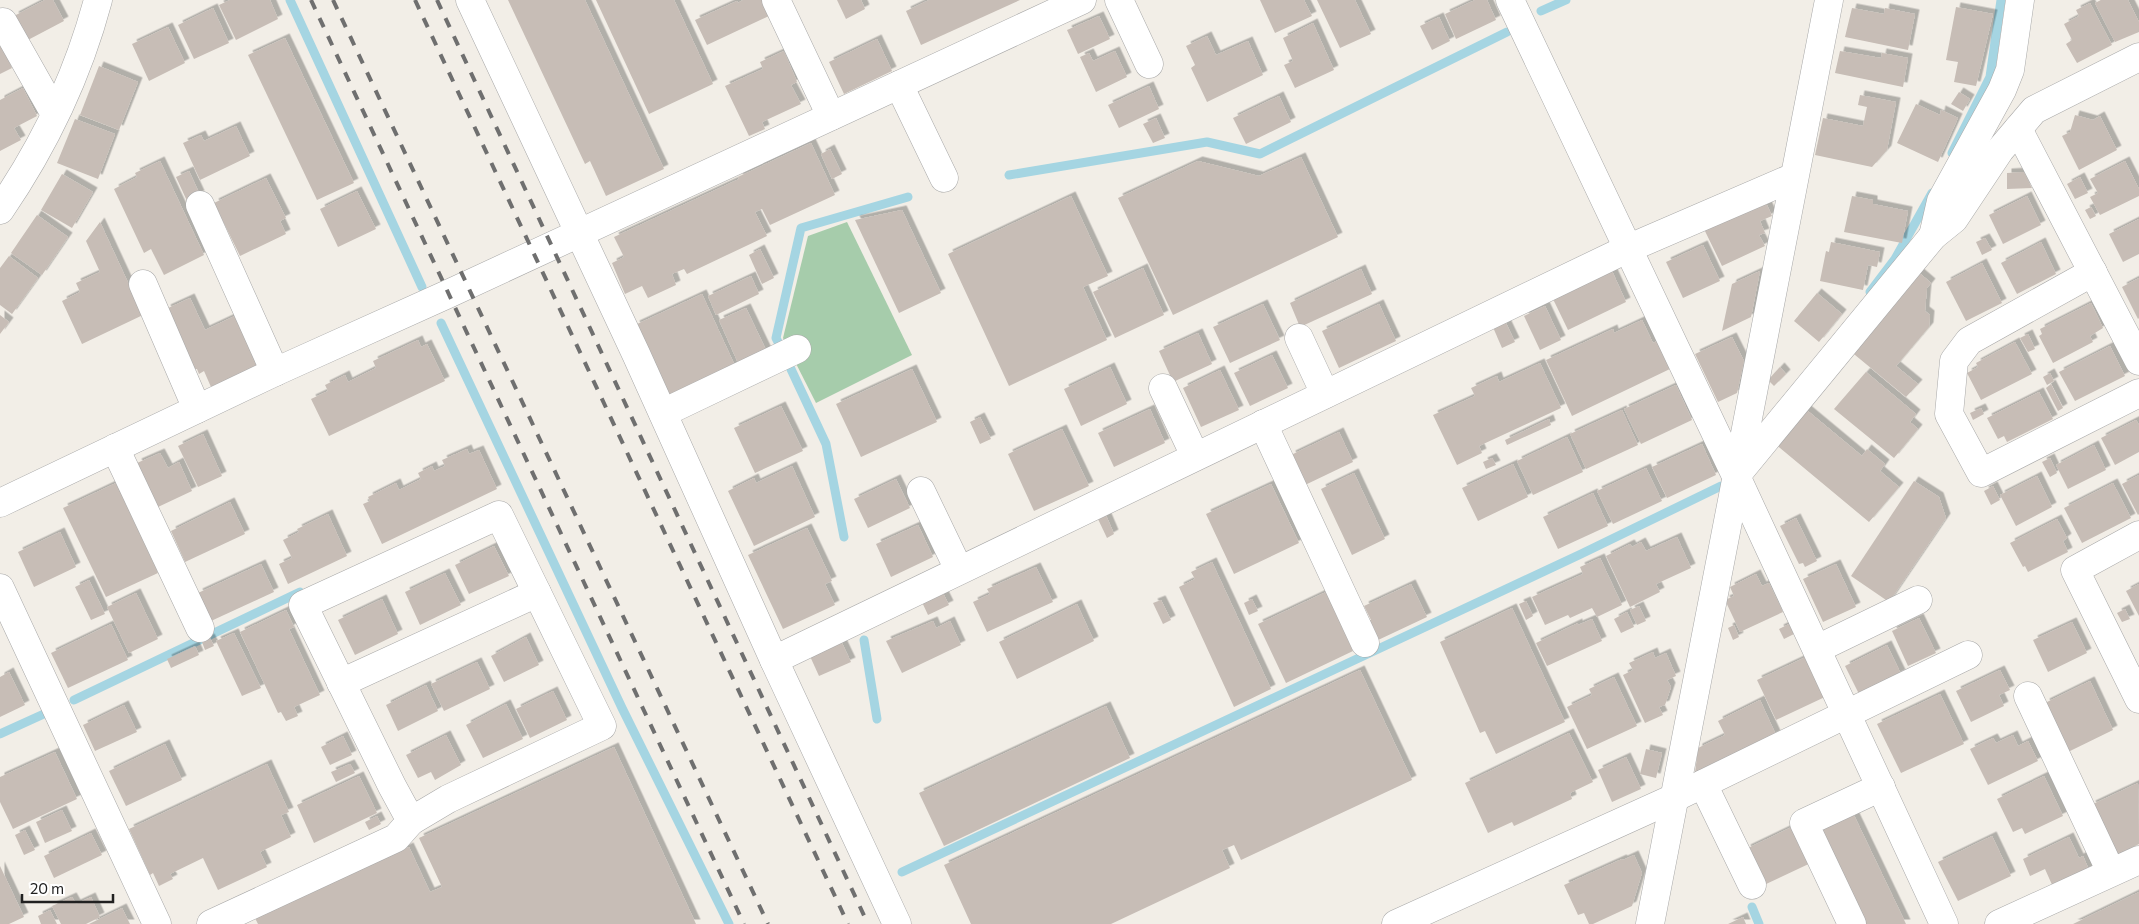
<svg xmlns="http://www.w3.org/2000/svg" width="2139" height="924" font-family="Commissioner,sans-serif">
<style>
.cemetery{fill:#a6ccab}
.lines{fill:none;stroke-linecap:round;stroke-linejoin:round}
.stream{stroke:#a5d5e2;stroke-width:9}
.building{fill:#c7bdb6;filter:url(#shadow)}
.minor-casing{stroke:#a8a8a8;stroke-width:29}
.minor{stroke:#fff;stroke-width:28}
.rail{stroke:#6f6f6f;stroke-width:4;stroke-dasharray:10 10;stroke-linecap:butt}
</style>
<defs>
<filter id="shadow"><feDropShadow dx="4.5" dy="-4.5" stdDeviation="0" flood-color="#0004"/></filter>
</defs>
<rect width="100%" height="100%" fill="#f2eee7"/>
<polygon class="cemetery" points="847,222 912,355 816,403 783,338 808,236"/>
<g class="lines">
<g class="stream">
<polyline points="290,0 422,287"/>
<polyline points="1541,11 1566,0"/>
<polyline points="1952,153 1990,77 2001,0"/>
<polyline points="1009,175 1207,142 1260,154 1507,32"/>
<polyline points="1870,292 1895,259 1932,193"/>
<polyline points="441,323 622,708 729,924"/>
<polyline points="782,350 776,338 801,228 908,197"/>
<polyline points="790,367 826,444 844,537"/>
<polyline points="864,640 877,719"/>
<polyline points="74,700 300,592"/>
<polyline points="0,734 46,713"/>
<polyline points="902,872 1581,554 1721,486"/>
<polyline points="1752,907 1759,924"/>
</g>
</g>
<g class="building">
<polygon points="45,0 53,0 64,21 26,41 14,16"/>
<polygon points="230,0 270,0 278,19 236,40 219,5"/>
<polygon points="508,0 585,0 664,169 606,196 590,161 585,164"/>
<polygon points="596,0 674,0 713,84 649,114"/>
<polygon points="743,0 762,0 769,16 707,45 695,20 737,1 738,3"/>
<polygon points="837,0 861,0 865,9 846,19"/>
<polygon points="929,0 1020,0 921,45 906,11"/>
<polygon points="1260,0 1304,0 1312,16 1275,33"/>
<polygon points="1317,0 1355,0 1371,34 1340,48"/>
<polygon points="1475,0 1487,0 1496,20 1456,39 1445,14"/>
<polygon points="2101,0 2128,0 2139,22 2139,32 2115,42 2095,3"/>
<polygon points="2090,3 2112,45 2077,63 2066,44 2072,40 2064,24 2079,16 2076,10"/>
<polygon points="1956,7 1993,14 1976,86 1954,82 1958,62 1946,60"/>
<polygon points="213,8 229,43 194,59 178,25"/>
<polygon points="1852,8 1884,14 1885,8 1915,14 1908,50 1845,37"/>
<polygon points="1099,16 1110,39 1078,54 1067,30"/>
<polygon points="1439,17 1450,41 1432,50 1420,26"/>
<polygon points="1313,23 1334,70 1295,88 1284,65 1293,61 1283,38"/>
<polygon points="168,27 185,63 149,81 132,44"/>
<polygon points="0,35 2,47 12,68 0,74"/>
<polygon points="1207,36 1216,55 1248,41 1263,75 1207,102 1191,68 1195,65 1186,46"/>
<polygon points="285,38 354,183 317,200 248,55"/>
<polygon points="877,39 892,71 844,94 829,62"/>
<polygon points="784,51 797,82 791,85 801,104 762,122 765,129 749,136 725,86 763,69 760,62"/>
<polygon points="1115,51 1127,77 1096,92 1080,57 1089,53 1093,61"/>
<polygon points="1840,51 1881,58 1882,53 1908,58 1903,87 1835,73"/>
<polygon points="99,66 138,82 119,130 80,115"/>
<polygon points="1149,86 1159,109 1119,128 1108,105"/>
<polygon points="23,88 37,116 14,128 21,140 0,151 0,100"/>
<polygon points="1959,92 1970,99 1963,111 1951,104"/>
<polygon points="1860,95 1896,102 1887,150 1872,167 1815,155 1823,118 1863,126 1867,107 1858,105"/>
<polygon points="1279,96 1291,122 1246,144 1233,118"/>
<polygon points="1916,104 1940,115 1941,110 1958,118 1938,162 1897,143"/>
<polygon points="2075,115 2093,120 2100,116 2117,150 2079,170 2062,136 2070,132"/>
<polygon points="1156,118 1165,138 1153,143 1143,124"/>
<polygon points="75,119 115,134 98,179 57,163"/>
<polygon points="236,126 250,156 200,180 183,143 201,135 204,141"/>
<polygon points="811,143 835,195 770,225 762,209 755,212 767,236 687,274 684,269 672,274 676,285 648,298 642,286 625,294 612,263 624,257 614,237 739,179 738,177"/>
<polygon points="830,149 842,174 832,179 821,154"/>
<polygon points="1301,157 1338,237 1173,315 1118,198 1198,161 1259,176"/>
<polygon points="160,161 204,255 164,275 151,249 144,253 114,189 137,177 135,173"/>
<polygon points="2125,161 2139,189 2139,196 2100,215 2090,197 2098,193 2090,179"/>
<polygon points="189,171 200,195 187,201 176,177"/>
<polygon points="2024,172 2032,188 2007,189 2007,173"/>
<polygon points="62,174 93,192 72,228 41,210"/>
<polygon points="2080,177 2088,193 2075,199 2067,184"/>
<polygon points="266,178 286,218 280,221 286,234 240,256 214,203"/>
<polygon points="357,191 376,229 338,247 320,209"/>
<polygon points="1071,196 1108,276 1083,287 1107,340 1009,386 948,254"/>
<polygon points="1852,196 1873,200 1873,204 1908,211 1902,243 1844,232"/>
<polygon points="2027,196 2041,225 2003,244 1989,215"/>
<polygon points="1766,203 1772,216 1760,221 1765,233 1759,235 1765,246 1722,266 1703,227"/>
<polygon points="2091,207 2096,216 2090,219 2085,210"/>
<polygon points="902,210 941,293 899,313 855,220"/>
<polygon points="37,215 68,237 42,275 11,253"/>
<polygon points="2139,219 2139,254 2123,262 2109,234"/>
<polygon points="100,222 143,315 82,344 62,301 80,292 76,283 100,272 86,241"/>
<polygon points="1985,238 1992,250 1982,255 1976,242"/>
<polygon points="1831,242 1880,252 1877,267 1868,265 1863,290 1820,281 1826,251 1829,252"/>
<polygon points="2041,242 2056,274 2017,294 2001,263"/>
<polygon points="1703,245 1720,281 1683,298 1666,262"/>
<polygon points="760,249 774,278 762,284 749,255"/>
<polygon points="9,256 38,278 12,314 0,305 0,268"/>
<polygon points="1982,263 2002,303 1966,321 1946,282"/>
<polygon points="1143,268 1164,315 1115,338 1093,292"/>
<polygon points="1361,269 1372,294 1300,327 1290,303"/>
<polygon points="1916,270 1931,283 1927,288 1925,311 1930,315 1929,327 1896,366 1918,384 1906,397 1849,350"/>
<polygon points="1612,271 1626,302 1568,330 1553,299"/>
<polygon points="1760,271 1751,317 1722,331 1732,284"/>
<polygon points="751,276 759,294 716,315 708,296"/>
<polygon points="2139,278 2139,318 2138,319 2122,287"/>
<polygon points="1817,293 1842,314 1819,342 1794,321"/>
<polygon points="702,294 736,368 670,399 635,325"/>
<polygon points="190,298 205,330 237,315 260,364 211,387 204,371 199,374 197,369 195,369 166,309"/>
<polygon points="2091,303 2103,328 2090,336 2093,342 2053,363 2039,336 2042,334 2040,329"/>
<polygon points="1263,304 1280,340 1230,363 1213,327"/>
<polygon points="1379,304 1396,341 1339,368 1322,331"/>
<polygon points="1545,306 1561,340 1540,350 1524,316"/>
<polygon points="746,308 767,352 739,365 719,320"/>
<polygon points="0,315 9,322 0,334"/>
<polygon points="1504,319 1515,342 1502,348 1492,325"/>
<polygon points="1642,320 1653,343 1659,340 1672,368 1572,416 1546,360 1613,329 1614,333"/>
<polygon points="1198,333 1212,364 1173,382 1159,351"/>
<polygon points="2028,334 2035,349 2028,352 2020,338"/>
<polygon points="1732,337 1744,361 1737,393 1718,402 1695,354"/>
<polygon points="418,340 421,347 427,344 445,381 329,436 311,399 328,391 325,385 345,375 348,382 376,368 373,361"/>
<polygon points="2015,342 2032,374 1981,400 1967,373 1978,367 1976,363"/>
<polygon points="2110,346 2125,376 2075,401 2059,372"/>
<polygon points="1272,355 1288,388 1250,406 1234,373"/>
<polygon points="1540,363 1561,408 1479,446 1482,453 1457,465 1433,415 1475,396 1471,388 1497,376 1499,382"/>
<polygon points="1110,367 1127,404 1081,426 1064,389"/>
<polygon points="1780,367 1786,374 1774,386 1768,380"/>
<polygon points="912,369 937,422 861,457 836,404"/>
<polygon points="1220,370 1239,410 1201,427 1183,388"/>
<polygon points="1866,372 1916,414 1910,422 1918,429 1894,458 1834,409"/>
<polygon points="2050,373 2054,381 2047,385 2043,377"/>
<polygon points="2051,384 2063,408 2058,411 2046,388"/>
<polygon points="1676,385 1692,420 1641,444 1624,409"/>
<polygon points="2039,392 2053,419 2007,442 2004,436 1998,439 1987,418"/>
<polygon points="781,406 803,451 755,473 734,428"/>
<polygon points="1803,407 1862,456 1867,449 1885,464 1880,471 1899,487 1869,522 1774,443"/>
<polygon points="1981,408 1984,414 1973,420 1970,413"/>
<polygon points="1150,409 1165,443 1114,467 1098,433"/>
<polygon points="1622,410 1638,445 1586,469 1570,434"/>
<polygon points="980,417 991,439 980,444 970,422"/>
<polygon points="1549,419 1551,425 1507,445 1505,440"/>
<polygon points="2136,420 2139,425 2139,452 2115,465 2101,438"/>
<polygon points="1062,429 1089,486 1034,511 1008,454"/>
<polygon points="1339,432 1353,462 1305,485 1291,455"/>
<polygon points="203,434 222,476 198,487 178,446"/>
<polygon points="1567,437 1583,472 1533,495 1517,461"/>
<polygon points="1702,444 1716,475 1667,498 1652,467"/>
<polygon points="2094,445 2106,470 2068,489 2056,465"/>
<polygon points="467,449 469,454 479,450 497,489 382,544 363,504 370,501 368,497 396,483 399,490 421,479 418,473 432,466 434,471 445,466 442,460"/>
<polygon points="160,453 168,468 179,462 192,491 158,507 137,463"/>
<polygon points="1492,458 1496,465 1486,469 1483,462"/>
<polygon points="2050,458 2057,473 2050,477 2042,462"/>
<polygon points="1513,464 1528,497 1478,521 1462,488"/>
<polygon points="792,466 815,517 754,546 728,491 754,478 756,483"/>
<polygon points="1646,468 1662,501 1613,524 1597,491"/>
<polygon points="1354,473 1385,539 1352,555 1321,489"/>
<polygon points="2139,475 2139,514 2138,515 2122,484"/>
<polygon points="2037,476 2052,507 2016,526 2000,495"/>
<polygon points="896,479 910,508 868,528 854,499"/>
<polygon points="1914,481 1939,497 1946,518 1889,602 1851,576"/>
<polygon points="116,483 158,573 106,597 63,508"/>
<polygon points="2113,483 2131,518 2082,543 2064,508"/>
<polygon points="1271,484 1299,543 1234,574 1206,514"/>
<polygon points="1993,486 2000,500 1991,505 1984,491"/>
<polygon points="1593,493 1608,526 1558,549 1543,517"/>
<polygon points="230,502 245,534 185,562 171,531"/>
<polygon points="1105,513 1114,534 1107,538 1097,517"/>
<polygon points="328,514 347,556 288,584 279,564 292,558 283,540 299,532 297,529"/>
<polygon points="1796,518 1817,561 1805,567 1803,563 1799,564 1780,526"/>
<polygon points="2057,519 2067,538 2063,541 2068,552 2028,572 2025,566 2023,567 2010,543"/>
<polygon points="918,525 933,557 891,577 876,544"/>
<polygon points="807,528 832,581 825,584 835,605 783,629 748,555"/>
<polygon points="60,532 76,567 34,587 18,552"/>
<polygon points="1677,537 1691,568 1656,584 1660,592 1630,607 1606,556 1630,544 1632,547 1641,542 1646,551"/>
<polygon points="494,546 509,576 469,594 455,565"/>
<polygon points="1600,558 1622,605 1597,617 1592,608 1570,618 1568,615 1545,625 1532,597 1583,574 1580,567"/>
<polygon points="1212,562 1271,689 1234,707 1179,587 1195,579 1191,572"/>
<polygon points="261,564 274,592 211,621 198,593"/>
<polygon points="1836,564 1856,607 1823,622 1803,579"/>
<polygon points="1036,567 1053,602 987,632 973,602 990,594 987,589"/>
<polygon points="445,573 461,605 420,625 405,592"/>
<polygon points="1756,574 1762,586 1769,583 1783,612 1740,632 1725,600 1734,596 1730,587"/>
<polygon points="89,580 105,614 91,620 75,587"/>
<polygon points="1411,584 1427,617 1376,641 1367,621 1371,620 1364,606"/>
<polygon points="2139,584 2139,616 2126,591"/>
<polygon points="942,591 949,605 928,615 921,600"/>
<polygon points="1326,592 1353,651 1286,683 1258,624"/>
<polygon points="136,593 158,639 129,653 107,607"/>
<polygon points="382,599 398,634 355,655 338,620"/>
<polygon points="1252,599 1258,611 1249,615 1244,603"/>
<polygon points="1161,600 1171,620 1163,624 1153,603"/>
<polygon points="1526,601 1533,616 1526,620 1519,604"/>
<polygon points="1077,604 1094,641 1017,679 999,642"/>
<polygon points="1639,606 1646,621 1637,625 1630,610"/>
<polygon points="1512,608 1565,722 1496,754 1485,731 1480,733 1440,642"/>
<polygon points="2125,609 2130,619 2122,622 2117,613"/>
<polygon points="286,610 294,627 289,629 320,695 294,707 298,716 286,721 281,712 278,713 240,632"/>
<polygon points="1627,612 1634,627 1621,633 1614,619"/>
<polygon points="1919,618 1936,653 1908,666 1892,631"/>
<polygon points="1592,619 1602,641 1547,666 1536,643 1578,623 1578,625"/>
<polygon points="933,621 936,628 950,621 961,645 902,673 886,641"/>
<polygon points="2072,622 2087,653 2048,672 2033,640"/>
<polygon points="111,624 128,660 68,688 51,653"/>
<polygon points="1789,624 1794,634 1784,639 1779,629"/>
<polygon points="1734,625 1739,637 1733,640 1728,628"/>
<polygon points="234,633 261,688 242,696 216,641"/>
<polygon points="526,637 539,665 504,682 491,656"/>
<polygon points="210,638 214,646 205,650 202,642"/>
<polygon points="840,639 851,662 819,676 809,654"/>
<polygon points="1887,645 1901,674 1859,694 1845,666"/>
<polygon points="195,646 199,655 171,668 167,659"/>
<polygon points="1653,652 1655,658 1666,653 1676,676 1667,680 1671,687 1665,705 1659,707 1663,715 1645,723 1623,675 1633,670 1629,663"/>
<polygon points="1808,656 1827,696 1776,720 1757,680"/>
<polygon points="477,662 490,689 444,711 431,684"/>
<polygon points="1360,670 1412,780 1241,860 1234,845 1222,850 1230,868 1111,924 971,924 944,865"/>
<polygon points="2000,670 2010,690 1999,695 2004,706 1971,722 1956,691"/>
<polygon points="9,672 25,705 0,717 0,677"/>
<polygon points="1614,677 1637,726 1587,749 1567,707 1592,695 1589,689"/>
<polygon points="2090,681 2113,730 2068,752 2045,703"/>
<polygon points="426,685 438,711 398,731 386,705"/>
<polygon points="553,691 567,720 530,738 516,709"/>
<polygon points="1940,694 1964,744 1901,773 1877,724"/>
<polygon points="1760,700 1776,735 1695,773 1698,748 1725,735 1718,721"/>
<polygon points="506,704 523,739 483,758 466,725"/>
<polygon points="124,705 137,732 95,751 83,725"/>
<polygon points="1106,706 1130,758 944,846 919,793"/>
<polygon points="1569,733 1593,782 1570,793 1572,799 1514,826 1512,822 1488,833 1465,783"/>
<polygon points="446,735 461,765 435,780 431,772 418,778 406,755"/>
<polygon points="2013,735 2018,746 2028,741 2038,761 1988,785 1970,749 1993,738 1996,743"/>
<polygon points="343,736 352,755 330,765 321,747"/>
<polygon points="165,744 182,780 126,806 109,771"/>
<polygon points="614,747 696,924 258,924 255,918 409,847 430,892 442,887 419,838"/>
<polygon points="1646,749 1662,753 1656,778 1640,774"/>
<polygon points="55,752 77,799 13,829 0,802 0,777"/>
<polygon points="1626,757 1641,789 1612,802 1598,770"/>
<polygon points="267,764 289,812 281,815 291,837 260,852 267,867 218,890 203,858 170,874 173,879 159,886 153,873 150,875 129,829"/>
<polygon points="350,764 355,773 336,782 331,772"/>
<polygon points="359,776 377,813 314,843 297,805"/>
<polygon points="2044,776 2063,816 2025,834 2022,828 2013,832 1997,799"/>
<polygon points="2138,783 2139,844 2116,856 2091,805"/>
<polygon points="1851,809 1906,924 1859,924 1813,828"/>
<polygon points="62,810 72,831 45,843 36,822"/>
<polygon points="377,816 381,824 369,830 365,822"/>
<polygon points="1798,824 1815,861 1764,885 1746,849"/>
<polygon points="25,830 35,850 24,855 15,835"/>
<polygon points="91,833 102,855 54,878 44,856"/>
<polygon points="1992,836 2011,876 1958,901 1938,862"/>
<polygon points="2069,837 2079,858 2083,856 2089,870 2053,887 2045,869 2030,876 2023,859"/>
<polygon points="1634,855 1642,873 1632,906 1593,924 1589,924 1584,913 1578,915 1564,885 1622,859 1623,860"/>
<polygon points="0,866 24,917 9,924 0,924"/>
<polygon points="2139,892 2139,924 2073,924"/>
<polygon points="72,897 76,904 91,897 100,917 86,924 61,924 52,906"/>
<polygon points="122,908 130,924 89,924"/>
<polygon points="50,910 57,924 41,924 38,916"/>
<polygon points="1743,917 1746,924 1728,924"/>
</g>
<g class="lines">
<g class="minor-casing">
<g id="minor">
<polyline points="470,0 636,354 774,660 897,924"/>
<polyline points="776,0 831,116"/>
<polyline points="1119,0 1149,64"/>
<polyline points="1510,0 1736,476 1944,924"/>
<polyline points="3,22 55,114"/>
<polyline points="899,85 944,178"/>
<polyline points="2018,129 2139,361"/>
<polyline points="200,205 275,372"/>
<path d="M0,210C44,146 78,75 98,0"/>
<polyline points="1933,236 1941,201 2002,90 2010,70 2020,0"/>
<polyline points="2093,272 1969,341 1954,361 1949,414 1981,473 2139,393"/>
<polyline points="143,284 197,409"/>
<polyline points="1299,338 1325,394"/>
<polyline points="1163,388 1195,456"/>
<polyline points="663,413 797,349"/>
<polyline points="1263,424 1365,643"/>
<polyline points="115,448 200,628"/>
<polyline points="1739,472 1933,236 1954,219 2000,150 2034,110 2139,57"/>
<polyline points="921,491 959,570"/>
<polyline points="0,503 275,372 448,294 1082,0"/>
<polygon points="499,515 602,726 448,799 411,821 392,786 303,605"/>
<polyline points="2139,535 2075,570 2139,699"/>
<polyline points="0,588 157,924"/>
<polyline points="1817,649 1918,600"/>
<polyline points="774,660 1627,249 1794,177"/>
<polyline points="341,683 537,593"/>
<polyline points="2028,696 2111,872"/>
<polyline points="1703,784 1752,885"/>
<polyline points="211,924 396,838 411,821"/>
<polyline points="1396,924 1674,798 1968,655"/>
<polyline points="1650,924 1829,0"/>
<polyline points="1852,924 1804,823 1881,787"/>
<polyline points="1999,924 2139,860"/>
</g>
</g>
<use href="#minor" class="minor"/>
<g class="rail">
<polyline points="311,0 744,924"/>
<polyline points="333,0 768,924"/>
<polyline points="415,0 848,924"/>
<polyline points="437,0 868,924"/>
</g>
</g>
<path d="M22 894v8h91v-8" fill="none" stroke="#212121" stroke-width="2.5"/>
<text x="30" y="894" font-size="15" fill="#212121" stroke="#ffffff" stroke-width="4" paint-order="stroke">20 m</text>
</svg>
